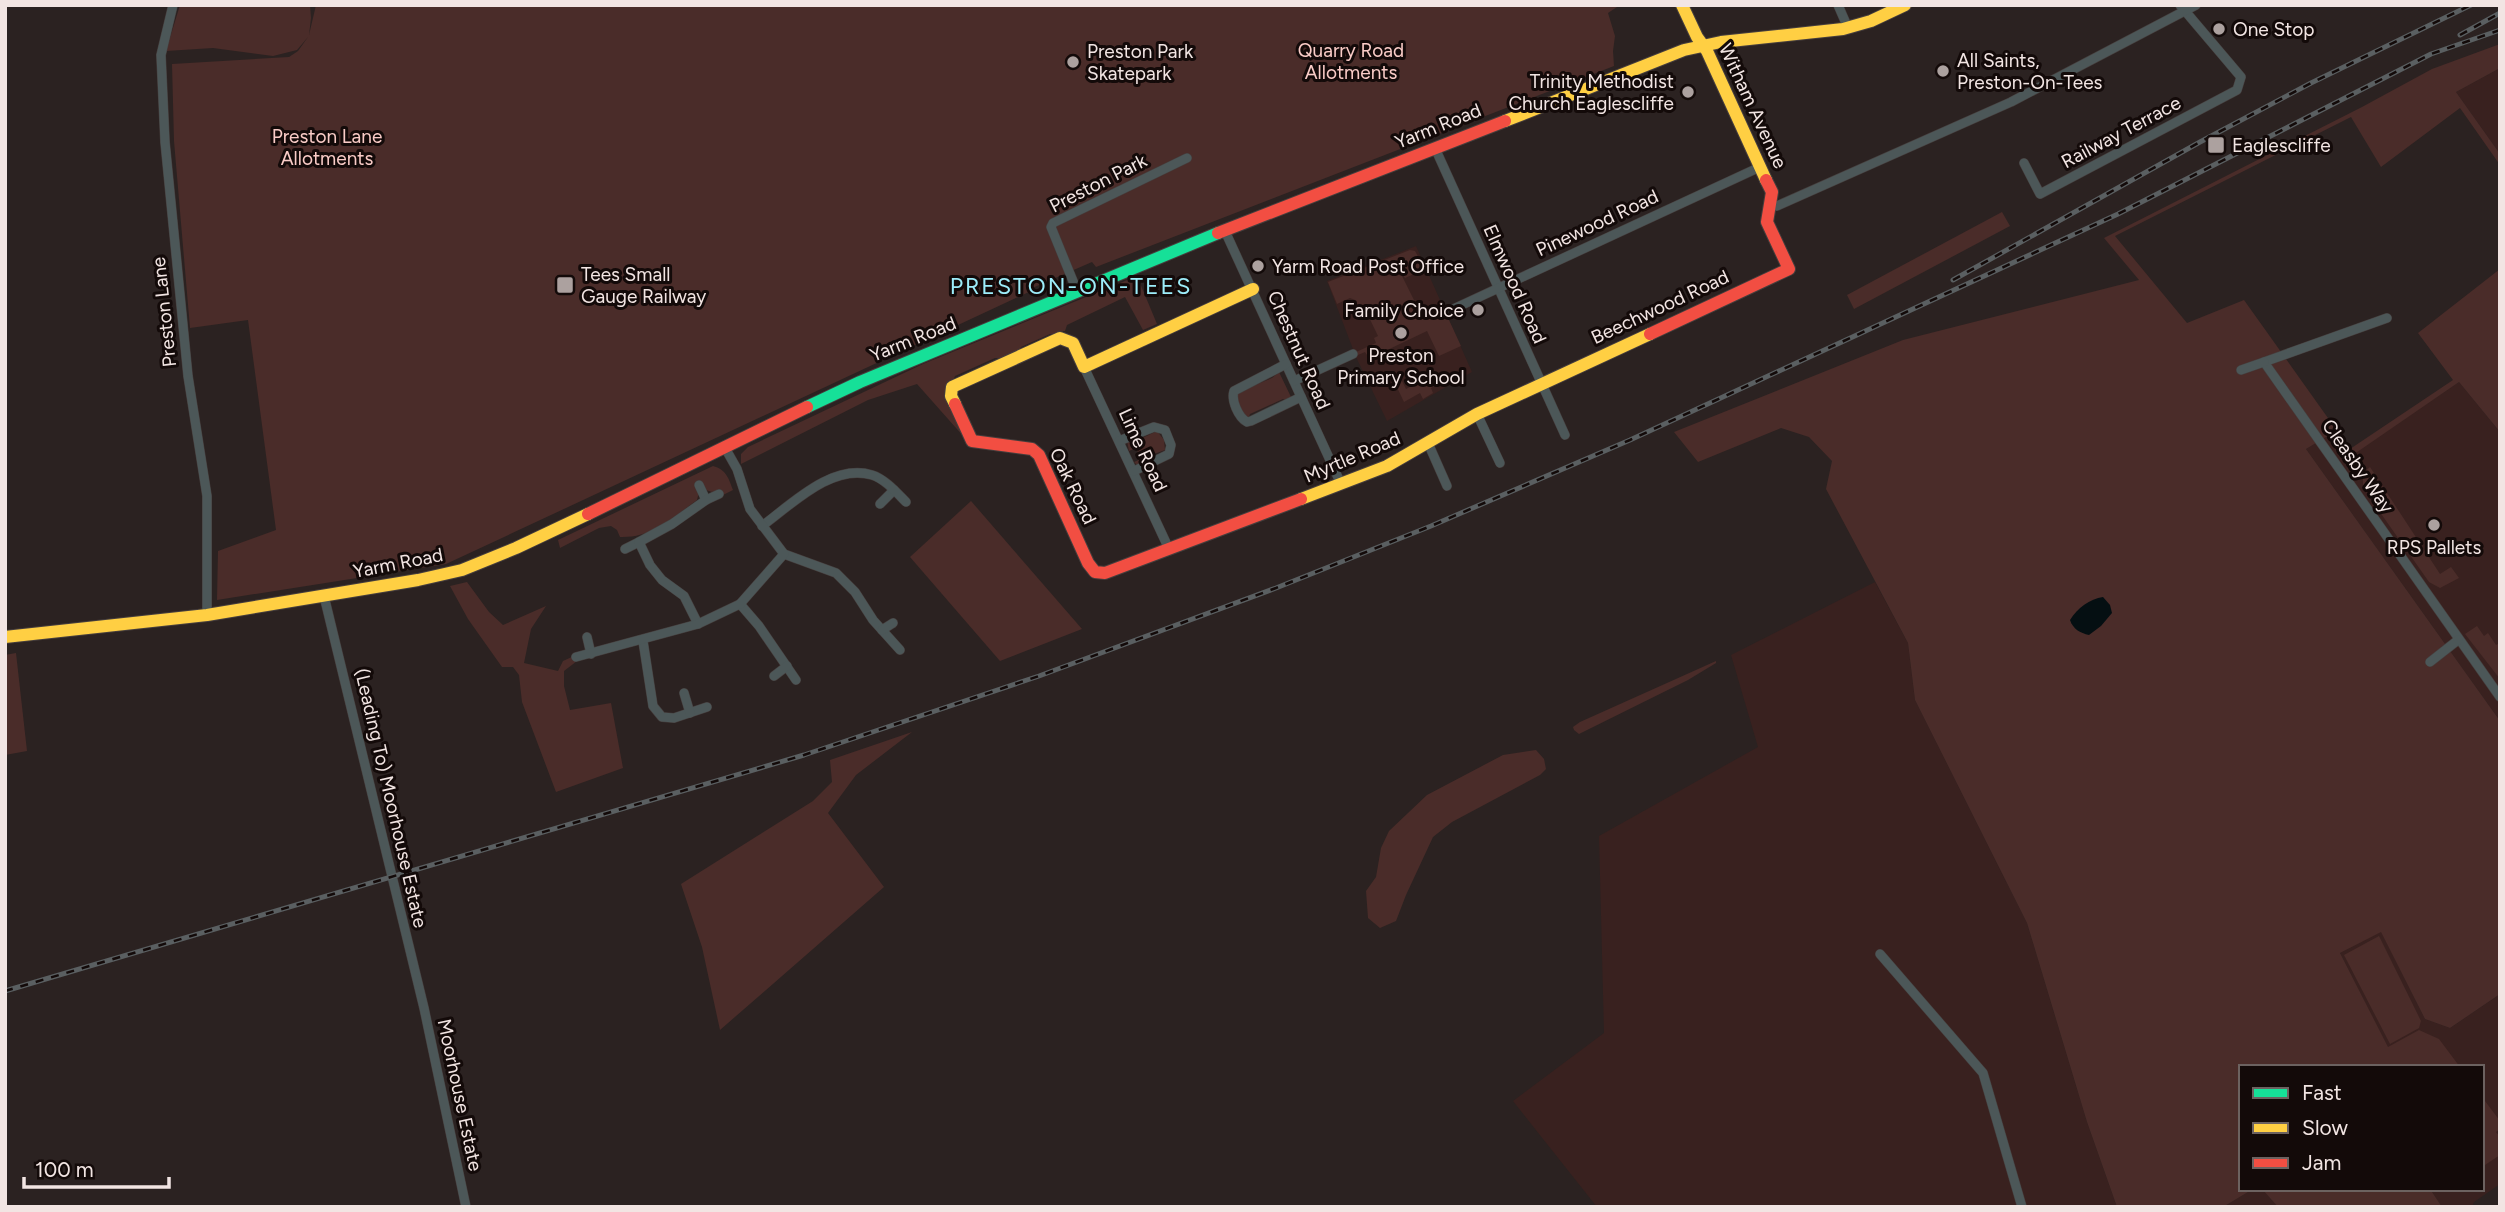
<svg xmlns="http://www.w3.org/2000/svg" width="2505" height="1212" font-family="Figtree,sans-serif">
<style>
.built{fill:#39211f}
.green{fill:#4a2c29}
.water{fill:#050f12}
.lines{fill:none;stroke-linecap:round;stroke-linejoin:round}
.street-casing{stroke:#463e3d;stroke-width:10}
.fast-casing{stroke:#463e3d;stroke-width:14}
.slow-casing{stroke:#463e3d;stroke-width:14}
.jam-casing{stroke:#463e3d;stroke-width:14}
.street{stroke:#4c5758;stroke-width:9}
.fast{stroke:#16e098;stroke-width:12}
.slow{stroke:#ffcf43;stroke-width:12}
.jam{stroke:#f24e42;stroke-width:12}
.rail-casing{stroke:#5a5f61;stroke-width:5}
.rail{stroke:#130a09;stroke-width:2.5;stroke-dasharray:8;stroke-linecap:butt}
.poi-dot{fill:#aca19f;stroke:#130a09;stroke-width:2.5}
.labels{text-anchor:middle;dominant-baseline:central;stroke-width:6;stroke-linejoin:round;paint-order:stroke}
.poi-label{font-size:19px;fill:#f2e5e3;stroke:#130a09;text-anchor:start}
.park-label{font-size:19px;fill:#faccc7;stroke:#130a09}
.street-label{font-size:19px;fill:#f2e5e3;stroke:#130a09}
.quarter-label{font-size:23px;letter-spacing:2px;fill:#9dedfa;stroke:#130a09}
</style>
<rect width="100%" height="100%" fill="#2b2221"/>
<g class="built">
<polygon points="2500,68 2500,154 2456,92"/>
<polygon points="1416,246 1472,372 1387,421 1356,357 1327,281"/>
<polygon points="2459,382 2500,432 2500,721 2306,449 2331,434 2347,458"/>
<polygon points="1875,582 1908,643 1915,700 2027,923 2087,1122 2117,1207 1597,1207 1513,1101 1604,1033 1599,836 1758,747 1731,655"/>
<polygon points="2381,931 2425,1019 2450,1028 2500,994 2500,1184 2474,1202 2472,1207 2442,1207 2430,1189 2482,1189 2482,1067 2410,1067 2388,1048 2340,953"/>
<polygon points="2253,1189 2262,1189 2278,1207 2223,1207"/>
</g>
<g class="green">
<polygon points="180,5 310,5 311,18 309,35 316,5 1620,5 1608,13 1615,36 1613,51 1614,66 1096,267 1092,262 1030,289 1031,291 446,564 217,600 218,551 276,530 248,320 190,328 174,141 172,64 289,57 298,51 308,37 297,50 273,56 213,48 166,51"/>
<polygon points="2500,44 2500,68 2456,92 2500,154 2500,165 2460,108 2381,167 2351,117 2115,236 2187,323 2244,300 2350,449 2453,380 2418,333 2500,269 2500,432 2459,382 2347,459 2331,434 2306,449 2500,721 2500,994 2450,1028 2425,1019 2381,932 2340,953 2388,1047 2419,1030 2439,1039 2460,1067 2241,1067 2241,1189 2253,1189 2223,1207 2117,1207 2087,1122 2027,923 1915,700 1908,643 1826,489 1832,461 1809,437 1781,428 1698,462 1674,432 1903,340 2139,280 2104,238 2362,107 2432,69"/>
<polygon points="2002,212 2010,226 1854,309 1847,295"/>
<polygon points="1410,250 1415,251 1425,269 1405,278 1396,264 1422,316 1443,307 1461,346 1439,356 1427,331 1381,353 1379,350 1367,355 1365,352 1358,355 1356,352 1376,343 1374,338 1378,336 1365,309 1359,312 1355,300 1350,298 1337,304 1328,282"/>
<polygon points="1137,276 1157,324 1143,330 1125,297 1067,325 1065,331 1061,331 1060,334 1050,334 1021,347 1019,351 1004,358 995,358 955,376 953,381 946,386 944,396 964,437 917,384 868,400 741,464 741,454 748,447 923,364"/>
<polygon points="1279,372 1291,397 1288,401 1283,399 1250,414 1249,417 1244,416 1236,398 1236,393 1272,378"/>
<polygon points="1398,373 1406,389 1427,378 1431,383 1450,373 1454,382 1446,386 1443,381 1431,388 1433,393 1423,399 1420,393 1404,402 1392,377"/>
<polygon points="1157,431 1164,440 1165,450 1143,458 1143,464 1136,464 1134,462 1141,459 1136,448 1129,451 1127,441 1131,439 1136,441"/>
<path d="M713,466C726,469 729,479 733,490L723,495L720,489L712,492L706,490L701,481L695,483L699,492L697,500C672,518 653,538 620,537L617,530L611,526L599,528L560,548L558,540Z"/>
<polygon points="2370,467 2440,574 2451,567 2459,578 2440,588 2429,582 2363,488 2363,473"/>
<polygon points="971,501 1082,629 1000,661 910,557"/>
<polygon points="467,582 489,612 503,625 546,606 531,629 524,663 558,671 563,661 576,655 577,661 564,671 564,686 570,710 611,703 623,768 556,792 522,702 519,675 513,667 502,667 468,619 450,586"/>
<polygon points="2477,626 2484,636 2488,633 2496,645 2500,643 2500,679 2465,634"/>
<polygon points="16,653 27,751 5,755 5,655"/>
<polygon points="1716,661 1716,663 1688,680 1579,734 1574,730 1573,727 1580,722"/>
<polygon points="912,732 856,775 828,813 884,887 720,1030 702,947 681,884 813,801 832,782 830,760"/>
<polygon points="1536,750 1544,759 1546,769 1540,775 1452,822 1433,837 1406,895 1396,921 1380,928 1368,918 1366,891 1376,877 1381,848 1389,831 1427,795 1503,755"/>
<polygon points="2379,936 2421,1021 2419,1028 2390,1044 2344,955"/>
<polygon points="2482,1097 2500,1121 2500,1129 2496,1132 2500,1137 2500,1155 2482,1167"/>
<polygon points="2262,1189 2430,1189 2442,1207 2278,1207"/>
</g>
<path class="water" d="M2103,597L2110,605L2112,613L2101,626L2089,635C2080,633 2073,629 2070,620C2077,608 2090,599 2103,597Z"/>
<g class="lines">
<g class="street-casing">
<g id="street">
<polyline points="173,5 161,55 165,142 188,376 207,496 207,615"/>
<polyline points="1838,5 1848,28"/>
<polyline points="1435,148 1565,435"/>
<polyline points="2024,163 2040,194 2237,90 2241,77 2180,5"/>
<polyline points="1770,205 1777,206 2011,102 2196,5"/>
<polyline points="1225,231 1341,484"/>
<polyline points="1077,291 1051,227 1053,223 1187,158"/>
<polyline points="1449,311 1760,167"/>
<polyline points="2387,318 2264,362 2500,697"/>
<path d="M1286,364L1234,391C1231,400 1238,417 1247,422L1251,421L1301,397"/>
<polyline points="1084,367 1169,549"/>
<polyline points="2241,370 2264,362"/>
<polyline points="1294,381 1353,354"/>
<polyline points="1477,414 1500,463"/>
<polyline points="1119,441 1154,427 1165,430 1171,445 1169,454 1134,471"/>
<polyline points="1428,443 1447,486"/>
<polyline points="699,485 706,500"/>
<polyline points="880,504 894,490"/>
<path d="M762,526C792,504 832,463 872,475C885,479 897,493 906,502"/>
<polyline points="625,549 639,542"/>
<polyline points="784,554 836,573 855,592 873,620 900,650"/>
<polyline points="324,596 424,1008 466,1207"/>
<polyline points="740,604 759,626 796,680"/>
<polyline points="698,624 684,596 662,580 650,565 639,542 672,524 706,500 719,494"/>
<polyline points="882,630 893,623"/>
<polyline points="587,637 591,654"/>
<polyline points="643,641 653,706 662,717 674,718 707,707"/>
<polyline points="576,657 698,624 740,604 784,554 750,509 737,469 724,446"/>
<polyline points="2430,662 2458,640"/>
<polyline points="774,676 787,666"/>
<polyline points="684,693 690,713"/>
<polyline points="1880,954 1983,1073 2022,1207"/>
</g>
</g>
<g class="fast-casing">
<polyline id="fast" points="807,407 860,382 1218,233"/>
</g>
<g class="slow-casing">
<g id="slow">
<polyline points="1682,5 1697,37 1707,51 1766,180"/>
<polyline points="1505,121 1684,50 1721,42 1843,29 1871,21 1905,5"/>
<polyline points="955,404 951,396 952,387 1060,338 1073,343 1084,367 1253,289"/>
<polyline points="1301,499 1387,466 1477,414 1650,334"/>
<polyline points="5,637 207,615 418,580 462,570 516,548 588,514"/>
</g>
</g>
<g class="jam-casing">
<g id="jam">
<polyline points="1218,233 1505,121"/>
<polyline points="1650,334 1789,269 1767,222 1772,192 1766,180"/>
<polyline points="955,404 972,441 1032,449 1039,455 1088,563 1095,572 1105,573 1301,499"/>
<polyline points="588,514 807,407"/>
</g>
</g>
<use href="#street" class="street"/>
<use href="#fast" class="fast"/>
<use href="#slow" class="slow"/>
<use href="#jam" class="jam"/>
<g class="rail-casing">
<g id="rail">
<polyline points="2460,35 2500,13"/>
<polyline points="1953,280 2200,142 2311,83 2471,5"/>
<polyline points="5,991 804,755 1039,676 1276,588 1431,526 1630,440 2118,214 2431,54 2500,30"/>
</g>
</g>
<use href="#rail" class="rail"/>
</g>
<g class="poi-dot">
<circle cx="2219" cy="29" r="7"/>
<circle cx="1073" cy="62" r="7"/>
<circle cx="1943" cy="71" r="7"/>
<circle cx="1688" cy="92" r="7"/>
<rect x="2207" y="136" width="18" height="18" rx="3.5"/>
<circle cx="1258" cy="266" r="7"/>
<rect x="556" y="276" width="18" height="18" rx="3.5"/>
<circle cx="1478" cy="310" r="7"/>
<circle cx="1401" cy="333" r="7"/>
<circle cx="2434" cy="525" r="7"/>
</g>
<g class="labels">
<g class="poi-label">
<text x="2233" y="29">One Stop</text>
<text x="1087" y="51">Preston Park<tspan x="1087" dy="22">Skatepark</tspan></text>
<text x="1957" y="60">All Saints,<tspan x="1957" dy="22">Preston-On-Tees</tspan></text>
<text x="1674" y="81" text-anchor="end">Trinity Methodist<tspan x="1674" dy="22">Church Eaglescliffe</tspan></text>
<text x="2232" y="145">Eaglescliffe</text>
<text x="1272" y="266">Yarm Road Post Office</text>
<text x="581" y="274">Tees Small<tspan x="581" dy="22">Gauge Railway</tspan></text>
<text x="1464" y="310" text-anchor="end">Family Choice</text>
<text x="1401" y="355" text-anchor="middle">Preston<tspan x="1401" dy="22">Primary School</tspan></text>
<text x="2434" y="547" text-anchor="middle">RPS Pallets</text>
</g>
<g class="park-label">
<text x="1351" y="50">Quarry Road<tspan x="1351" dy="22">Allotments</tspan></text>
<text x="327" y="136">Preston Lane<tspan x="327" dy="22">Allotments</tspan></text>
</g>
<g class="street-label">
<text transform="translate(1753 106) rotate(65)">Witham Avenue</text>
<text transform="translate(1438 126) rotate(-22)">Yarm Road</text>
<text transform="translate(2121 132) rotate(-28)">Railway Terrace</text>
<text transform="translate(1098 183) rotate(-27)">Preston Park</text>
<text transform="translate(1597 223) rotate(-25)">Pinewood Road</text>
<text transform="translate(1515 284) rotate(66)">Elmwood Road</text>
<text transform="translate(1660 307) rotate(-25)">Beechwood Road</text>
<text transform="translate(164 312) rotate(-96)">Preston Lane</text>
<text transform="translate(913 339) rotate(-22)">Yarm Road</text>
<text transform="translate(1299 350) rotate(66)">Chestnut Road</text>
<text transform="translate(1143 450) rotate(65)">Lime Road</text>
<text transform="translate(1352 457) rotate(-23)">Myrtle Road</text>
<text transform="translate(2358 466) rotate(55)">Cleasby Way</text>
<text transform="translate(1073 486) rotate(64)">Oak Road</text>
<text transform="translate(398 563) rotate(-11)">Yarm Road</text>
<text transform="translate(391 798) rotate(77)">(Leading To) Moorhouse Estate</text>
<text transform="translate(460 1095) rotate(78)">Moorhouse Estate</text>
</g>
<g class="quarter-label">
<text x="1071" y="286">PRESTON-ON-TEES</text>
</g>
</g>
<rect width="2505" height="1212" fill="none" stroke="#f2e5e3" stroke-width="14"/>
<rect x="2239" y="1065" width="245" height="126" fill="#130a09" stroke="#6c6260" stroke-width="2"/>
<rect x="2253" y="1088" width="35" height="10" fill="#16e098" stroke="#6c6260" stroke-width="2"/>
<text x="2302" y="1100" font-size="21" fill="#f2e5e3">Fast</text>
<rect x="2253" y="1123" width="35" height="10" fill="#ffcf43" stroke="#6c6260" stroke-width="2"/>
<text x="2302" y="1135" font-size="21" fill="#f2e5e3">Slow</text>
<rect x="2253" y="1158" width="35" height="10" fill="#f24e42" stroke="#6c6260" stroke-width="2"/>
<text x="2302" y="1170" font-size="21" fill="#f2e5e3">Jam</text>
<path d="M24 1177v10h145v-10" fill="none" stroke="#f2e5e3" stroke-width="3.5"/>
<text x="35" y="1177" font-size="21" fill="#f2e5e3" stroke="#130a09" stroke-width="5" paint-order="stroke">100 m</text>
</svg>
